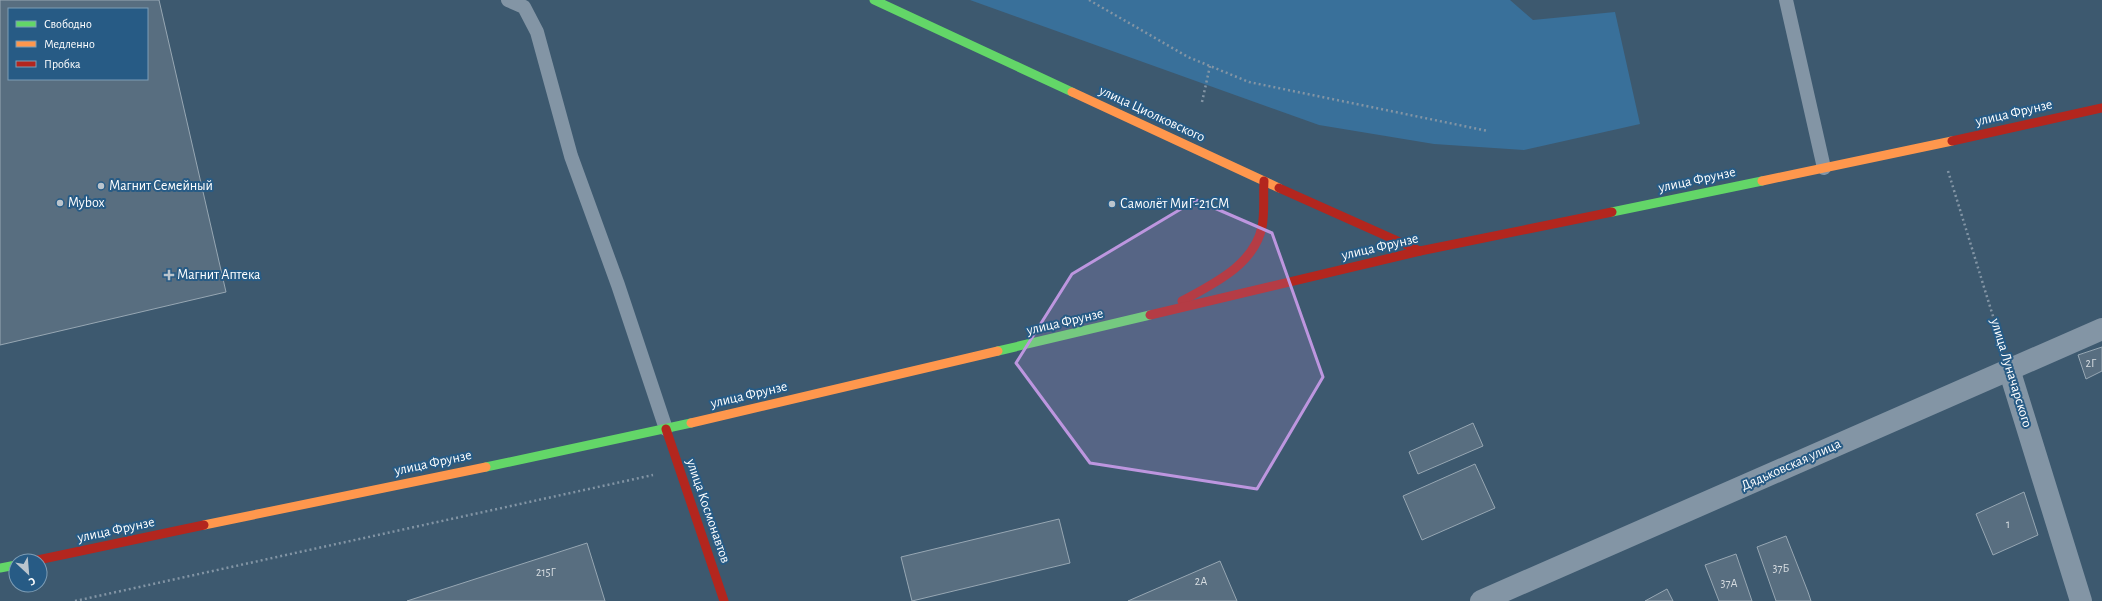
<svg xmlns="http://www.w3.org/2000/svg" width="2102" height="601" font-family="'Alegreya Sans',sans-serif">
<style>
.green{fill:#39709a}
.building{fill:#586e80;stroke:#97a7b3;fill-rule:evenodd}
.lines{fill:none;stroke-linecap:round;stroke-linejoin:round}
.path{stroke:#8395a5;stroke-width:2.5;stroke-dasharray:2 3;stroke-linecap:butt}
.lane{stroke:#8395a5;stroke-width:14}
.street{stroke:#8395a5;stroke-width:22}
.fast{stroke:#63d668;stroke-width:9}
.slow{stroke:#ff974d;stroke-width:9}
.jam{stroke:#b3261e;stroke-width:9}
.marked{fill:#bd96df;fill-opacity:0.2;stroke:#bd96df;stroke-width:3;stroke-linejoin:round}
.poi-dot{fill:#bbc5cd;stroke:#275b85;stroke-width:1.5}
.labels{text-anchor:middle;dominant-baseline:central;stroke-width:4;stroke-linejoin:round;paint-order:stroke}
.number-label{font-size:12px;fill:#d5dbdf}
.street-label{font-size:14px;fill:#fff;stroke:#275b85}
.poi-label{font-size:14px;fill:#fff;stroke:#275b85;text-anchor:start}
</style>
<rect width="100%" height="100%" fill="#3d596f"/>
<polygon class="green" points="970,0 1510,0 1533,20 1615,12 1640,124 1524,150 1434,144 1319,125"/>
<g class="building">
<path d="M0,0H159L226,292L0,345ZM9,9H147V79H9Z"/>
<polygon points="2102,347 2102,371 2086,379 2078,355"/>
<polygon points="1473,423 1483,446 1418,474 1409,452"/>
<polygon points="1475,464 1495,508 1422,540 1403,496"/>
<polygon points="2024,492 2038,535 1993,555 1976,514"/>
<polygon points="1059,519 1070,563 912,601 901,557"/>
<polygon points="1786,536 1808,592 1811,601 1776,601 1757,547"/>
<polygon points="587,543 605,601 407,601"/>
<polygon points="1736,554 1752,601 1719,601 1705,565"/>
<polygon points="1220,561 1237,601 1128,601"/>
<polygon points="1667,589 1673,601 1645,601"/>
</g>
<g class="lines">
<g class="path">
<polyline points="1089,0 1188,57 1249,82 1488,131"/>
<polyline points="1202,102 1210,66"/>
<polyline points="1948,171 2001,342"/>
<polyline points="75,601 653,475"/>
</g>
<g class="lane">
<polyline points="508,0 524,7 537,32 571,156 618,285 666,429"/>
<polyline points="1786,0 1824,168"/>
</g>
<g class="street">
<polyline points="2009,369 2081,601"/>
<polyline points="1481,601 2102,329"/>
</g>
<g class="fast">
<polyline points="874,0 1072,92"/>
<polyline points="1612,212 1762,181"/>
<polyline points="998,351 1150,315"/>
<polyline points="486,467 691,423"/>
<polyline points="0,568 16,565"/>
</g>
<g class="slow">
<polyline points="1072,92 1279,188"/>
<polyline points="1762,181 1952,141"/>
<polyline points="691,423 998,351"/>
<polyline points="204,525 486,467"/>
</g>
<g class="jam">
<polyline points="1952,141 2102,108"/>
<polyline points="1279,188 1420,251 1612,212"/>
<path d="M1182,301C1213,284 1254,265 1262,227C1265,212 1263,196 1264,181"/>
<polyline points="1150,315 1420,251"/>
<polyline points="666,429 724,601"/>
<polyline points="33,561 204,525"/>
</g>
</g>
<path class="marked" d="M1196,200L1272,233L1323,377L1257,489L1090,463L1016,363L1072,274Z"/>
<g class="poi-dot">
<circle cx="101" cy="186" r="4"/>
<circle cx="60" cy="203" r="4"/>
<circle cx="1112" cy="204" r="4"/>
<path d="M167 269h4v4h4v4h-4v4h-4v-4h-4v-4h4z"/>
</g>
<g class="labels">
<g class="number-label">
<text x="2091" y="363">2Г</text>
<text x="2008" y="524">1</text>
<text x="1781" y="568">37Б</text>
<text x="546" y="572">215Г</text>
<text x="1201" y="581">2А</text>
<text x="1729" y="583">37А</text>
</g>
<g class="street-label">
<text transform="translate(2014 113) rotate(-13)">улица Фрунзе</text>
<text transform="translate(1152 114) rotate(25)">улица Циолковского</text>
<text transform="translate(1697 180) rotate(-12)">улица Фрунзе</text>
<text transform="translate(1380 247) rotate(-13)">улица Фрунзе</text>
<text transform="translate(1065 322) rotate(-13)">улица Фрунзе</text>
<text transform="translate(2011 373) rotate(73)">улица Луначарского</text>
<text transform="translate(749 395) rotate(-13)">улица Фрунзе</text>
<text transform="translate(433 463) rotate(-12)">улица Фрунзе</text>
<text transform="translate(1791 465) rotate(-24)">Дядьковская улица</text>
<text transform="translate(708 511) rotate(71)">улица Космонавтов</text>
<text transform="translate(116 530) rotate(-12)">улица Фрунзе</text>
</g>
<g class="poi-label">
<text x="109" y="186">Магнит Семейный</text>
<text x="68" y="203">Mybox</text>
<text x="1120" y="204">Самолёт МиГ-21СМ</text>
<text x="177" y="275">Магнит Аптека</text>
</g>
</g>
<rect x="8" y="8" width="140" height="72" fill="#275b85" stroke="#7d9db6"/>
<rect x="16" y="21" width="20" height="6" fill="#63d668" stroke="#7d9db6"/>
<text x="44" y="28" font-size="12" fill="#ffffff">Свободно</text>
<rect x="16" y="41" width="20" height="6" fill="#ff974d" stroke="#7d9db6"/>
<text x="44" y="48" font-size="12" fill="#ffffff">Медленно</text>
<rect x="16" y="61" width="20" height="6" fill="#b3261e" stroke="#7d9db6"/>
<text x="44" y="68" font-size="12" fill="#ffffff">Пробка</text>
<g transform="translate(28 573) rotate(154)"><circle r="19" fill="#275b85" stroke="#7d9db6"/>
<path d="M0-3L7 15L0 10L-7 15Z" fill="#bbc5cd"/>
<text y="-6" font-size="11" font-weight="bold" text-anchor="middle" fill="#ffffff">С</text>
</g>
</svg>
